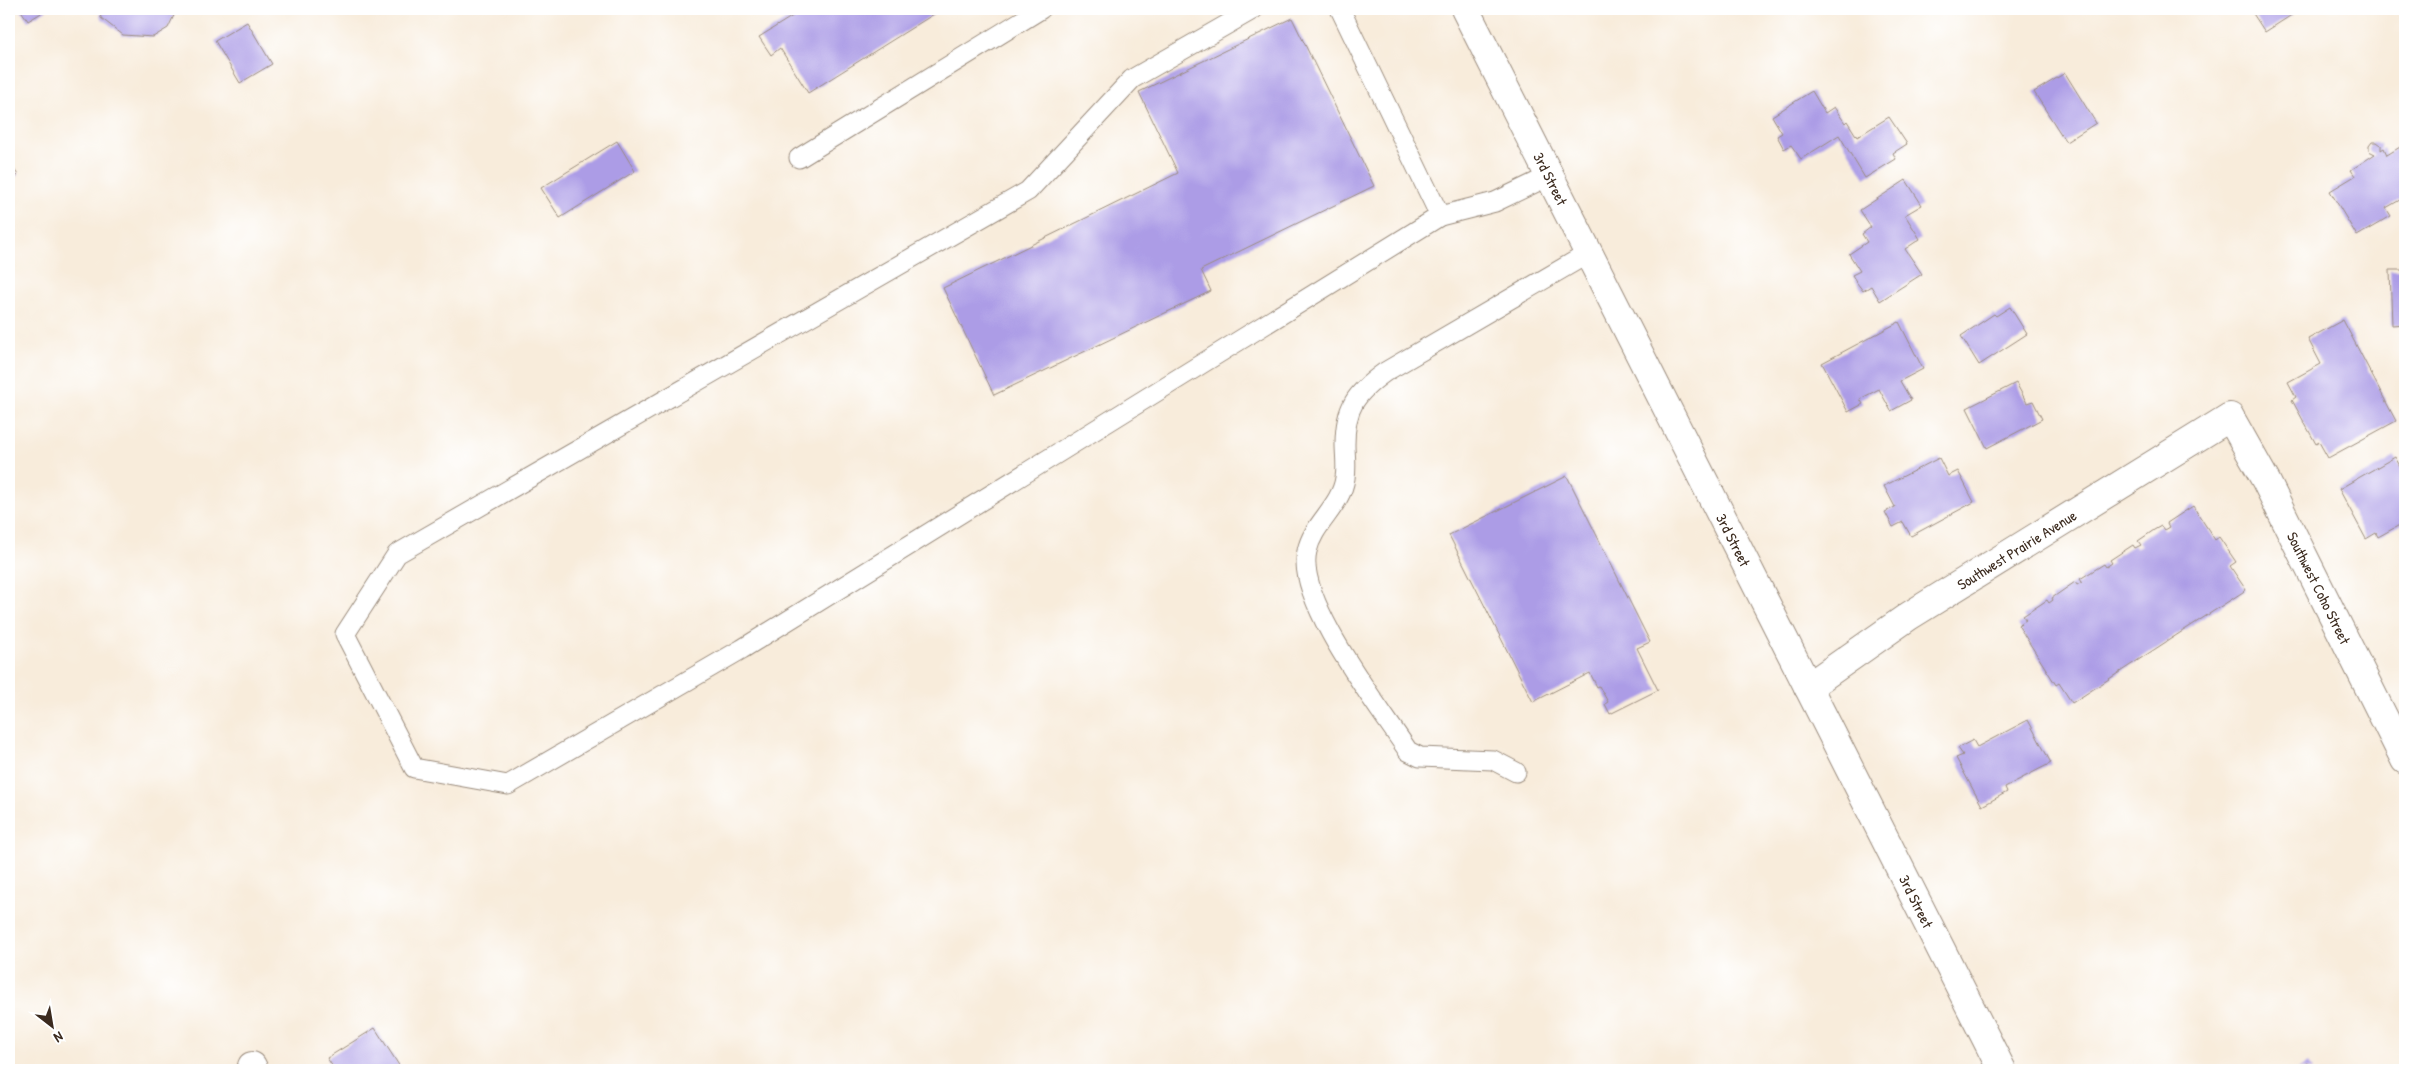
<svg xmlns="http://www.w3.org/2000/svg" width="2414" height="1079" font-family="'Patrick Hand',sans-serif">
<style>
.building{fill:#ac9ce6}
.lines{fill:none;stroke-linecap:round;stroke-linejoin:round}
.service-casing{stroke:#9a8b7c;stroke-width:21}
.minor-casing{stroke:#9a8b7c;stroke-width:30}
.trunk-casing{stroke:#9a8b7c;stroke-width:30}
.service{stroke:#fff;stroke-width:19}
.minor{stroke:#fff;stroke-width:28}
.trunk{stroke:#fff;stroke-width:28}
.labels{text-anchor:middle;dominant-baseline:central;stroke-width:4;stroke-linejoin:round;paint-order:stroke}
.street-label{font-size:15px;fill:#3b2a1e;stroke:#fff}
</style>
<rect width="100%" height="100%" fill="#fff"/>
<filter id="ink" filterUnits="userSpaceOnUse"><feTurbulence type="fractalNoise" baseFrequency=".02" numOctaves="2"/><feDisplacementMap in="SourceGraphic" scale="10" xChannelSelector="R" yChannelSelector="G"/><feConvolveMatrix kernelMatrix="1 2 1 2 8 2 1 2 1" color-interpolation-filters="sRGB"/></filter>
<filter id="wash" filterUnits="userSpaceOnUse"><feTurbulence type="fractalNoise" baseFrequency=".0096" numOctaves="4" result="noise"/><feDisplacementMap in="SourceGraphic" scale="20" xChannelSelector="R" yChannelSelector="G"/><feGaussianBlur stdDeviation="1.12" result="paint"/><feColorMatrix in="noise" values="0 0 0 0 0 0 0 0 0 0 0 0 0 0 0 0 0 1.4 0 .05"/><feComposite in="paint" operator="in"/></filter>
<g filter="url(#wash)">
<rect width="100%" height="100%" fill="#f8ecdb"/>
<g id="blocks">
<g class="building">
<polygon points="20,9 48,9 28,21"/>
<polygon points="99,9 177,9 168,28 153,37 123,35 101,18"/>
<polygon points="804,9 942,9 808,93 780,48 771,55 759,37"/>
<polygon points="2250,9 2301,9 2265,32"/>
<polygon points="1292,18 1374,186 1201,270 1211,291 994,395 943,288 1178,173 1139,92"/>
<polygon points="247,22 272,64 240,83 215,41"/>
<polygon points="2065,73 2096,123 2066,142 2034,92"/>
<polygon points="1812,91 1825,113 1834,107 1845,123 1847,121 1857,137 1889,117 1907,144 1893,153 1896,159 1865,178 1839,135 1801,159 1791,145 1784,149 1777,136 1782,133 1772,116"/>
<polygon points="617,141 635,171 560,218 541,188"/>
<polygon points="2372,142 2377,142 2381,145 2381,150 2384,148 2387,155 2405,144 2405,197 2386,208 2391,216 2357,236 2330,191 2355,176 2351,170 2375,154 2369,151 2369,146"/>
<polygon points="9,162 18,175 9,181"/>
<polygon points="1906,180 1922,205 1905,215 1920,239 1905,249 1922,274 1880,301 1871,286 1863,291 1857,283 1852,275 1860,271 1849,254 1867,242 1862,234 1871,227 1860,210"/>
<polygon points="2390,270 2405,270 2405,324 2392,325"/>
<polygon points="2010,307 2027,334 1979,365 1961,336 1994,314 1996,316"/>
<polygon points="2343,320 2396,421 2328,458 2319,442 2316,444 2292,400 2296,397 2288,382 2321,364 2308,339"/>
<polygon points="1899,322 1923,369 1900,381 1911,400 1891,411 1879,389 1860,399 1863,404 1848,412 1822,363"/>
<polygon points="2016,383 2027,403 2033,401 2042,419 1987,448 1967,408"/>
<polygon points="2395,457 2405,475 2405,522 2378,537 2376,533 2366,539 2339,489"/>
<polygon points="1939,458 1948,476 1958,471 1974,502 1911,536 1903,522 1893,527 1885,512 1895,507 1884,486"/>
<polygon points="1567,476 1650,642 1637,648 1658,690 1610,714 1605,704 1608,702 1599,686 1597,687 1590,673 1533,702 1449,535"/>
<polygon points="2193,506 2215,540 2219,537 2236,562 2230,566 2246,590 2072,703 2059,683 2056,685 2018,625 2026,620 2023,616 2047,600 2049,603 2053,600 2052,598 2075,582 2077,585 2082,582 2080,579 2104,564 2106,567 2112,563 2110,560 2133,545 2135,548 2141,545 2138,541 2154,530 2161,526 2164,530 2169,527 2167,523"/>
<polygon points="2028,720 2051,763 2005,787 2007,792 1982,806 1956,758 1963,755 1958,748 1973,740 1977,747"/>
<polygon points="375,1028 402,1070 335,1070 327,1058"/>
<polygon points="2308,1063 2313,1070 2298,1070"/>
</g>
</g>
</g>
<g filter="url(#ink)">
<use href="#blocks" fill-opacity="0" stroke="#9a8b7c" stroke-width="1"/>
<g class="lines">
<g class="service-casing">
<g id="service">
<polyline points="1254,9 1132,79 1028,191 397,554 345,634 414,768 508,785 742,649 1440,216 1495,202 1549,176"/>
<polyline points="1340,9 1440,216"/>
<polyline points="799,158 1041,9"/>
<path d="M1516,772L1493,760L1420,757L1408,751C1380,708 1295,600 1307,551C1313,523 1341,507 1345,478C1347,467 1345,455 1345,444C1345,407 1356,393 1385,372L1589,253"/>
</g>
</g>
<g class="minor-casing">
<g id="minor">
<path id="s1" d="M1808,687L1909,616L2230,417L2266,481L2405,760"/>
<polyline points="252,1066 254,1070"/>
</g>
</g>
<g class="trunk-casing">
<g id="trunk">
<path id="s2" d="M1465,9L2002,1070"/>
</g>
</g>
<use href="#service" class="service"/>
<use href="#minor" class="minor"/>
<use href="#trunk" class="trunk"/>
</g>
</g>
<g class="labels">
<g class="street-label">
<text stroke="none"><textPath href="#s2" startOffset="190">3rd Street</textPath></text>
<text stroke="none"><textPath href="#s2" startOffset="595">3rd Street</textPath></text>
<text stroke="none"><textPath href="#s1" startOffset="250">Southwest Prairie Avenue</textPath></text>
<text stroke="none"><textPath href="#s1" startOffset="694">Southwest Coho Street</textPath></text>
<text stroke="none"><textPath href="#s2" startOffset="1000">3rd Street</textPath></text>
</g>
</g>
<rect width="2414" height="1079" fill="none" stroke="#fff" stroke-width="30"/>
<g transform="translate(52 1026) rotate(149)" stroke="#ffffff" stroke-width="4" paint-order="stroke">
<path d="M0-4L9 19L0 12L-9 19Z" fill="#3b2a1e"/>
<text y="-8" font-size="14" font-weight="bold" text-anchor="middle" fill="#3b2a1e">N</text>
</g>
</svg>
